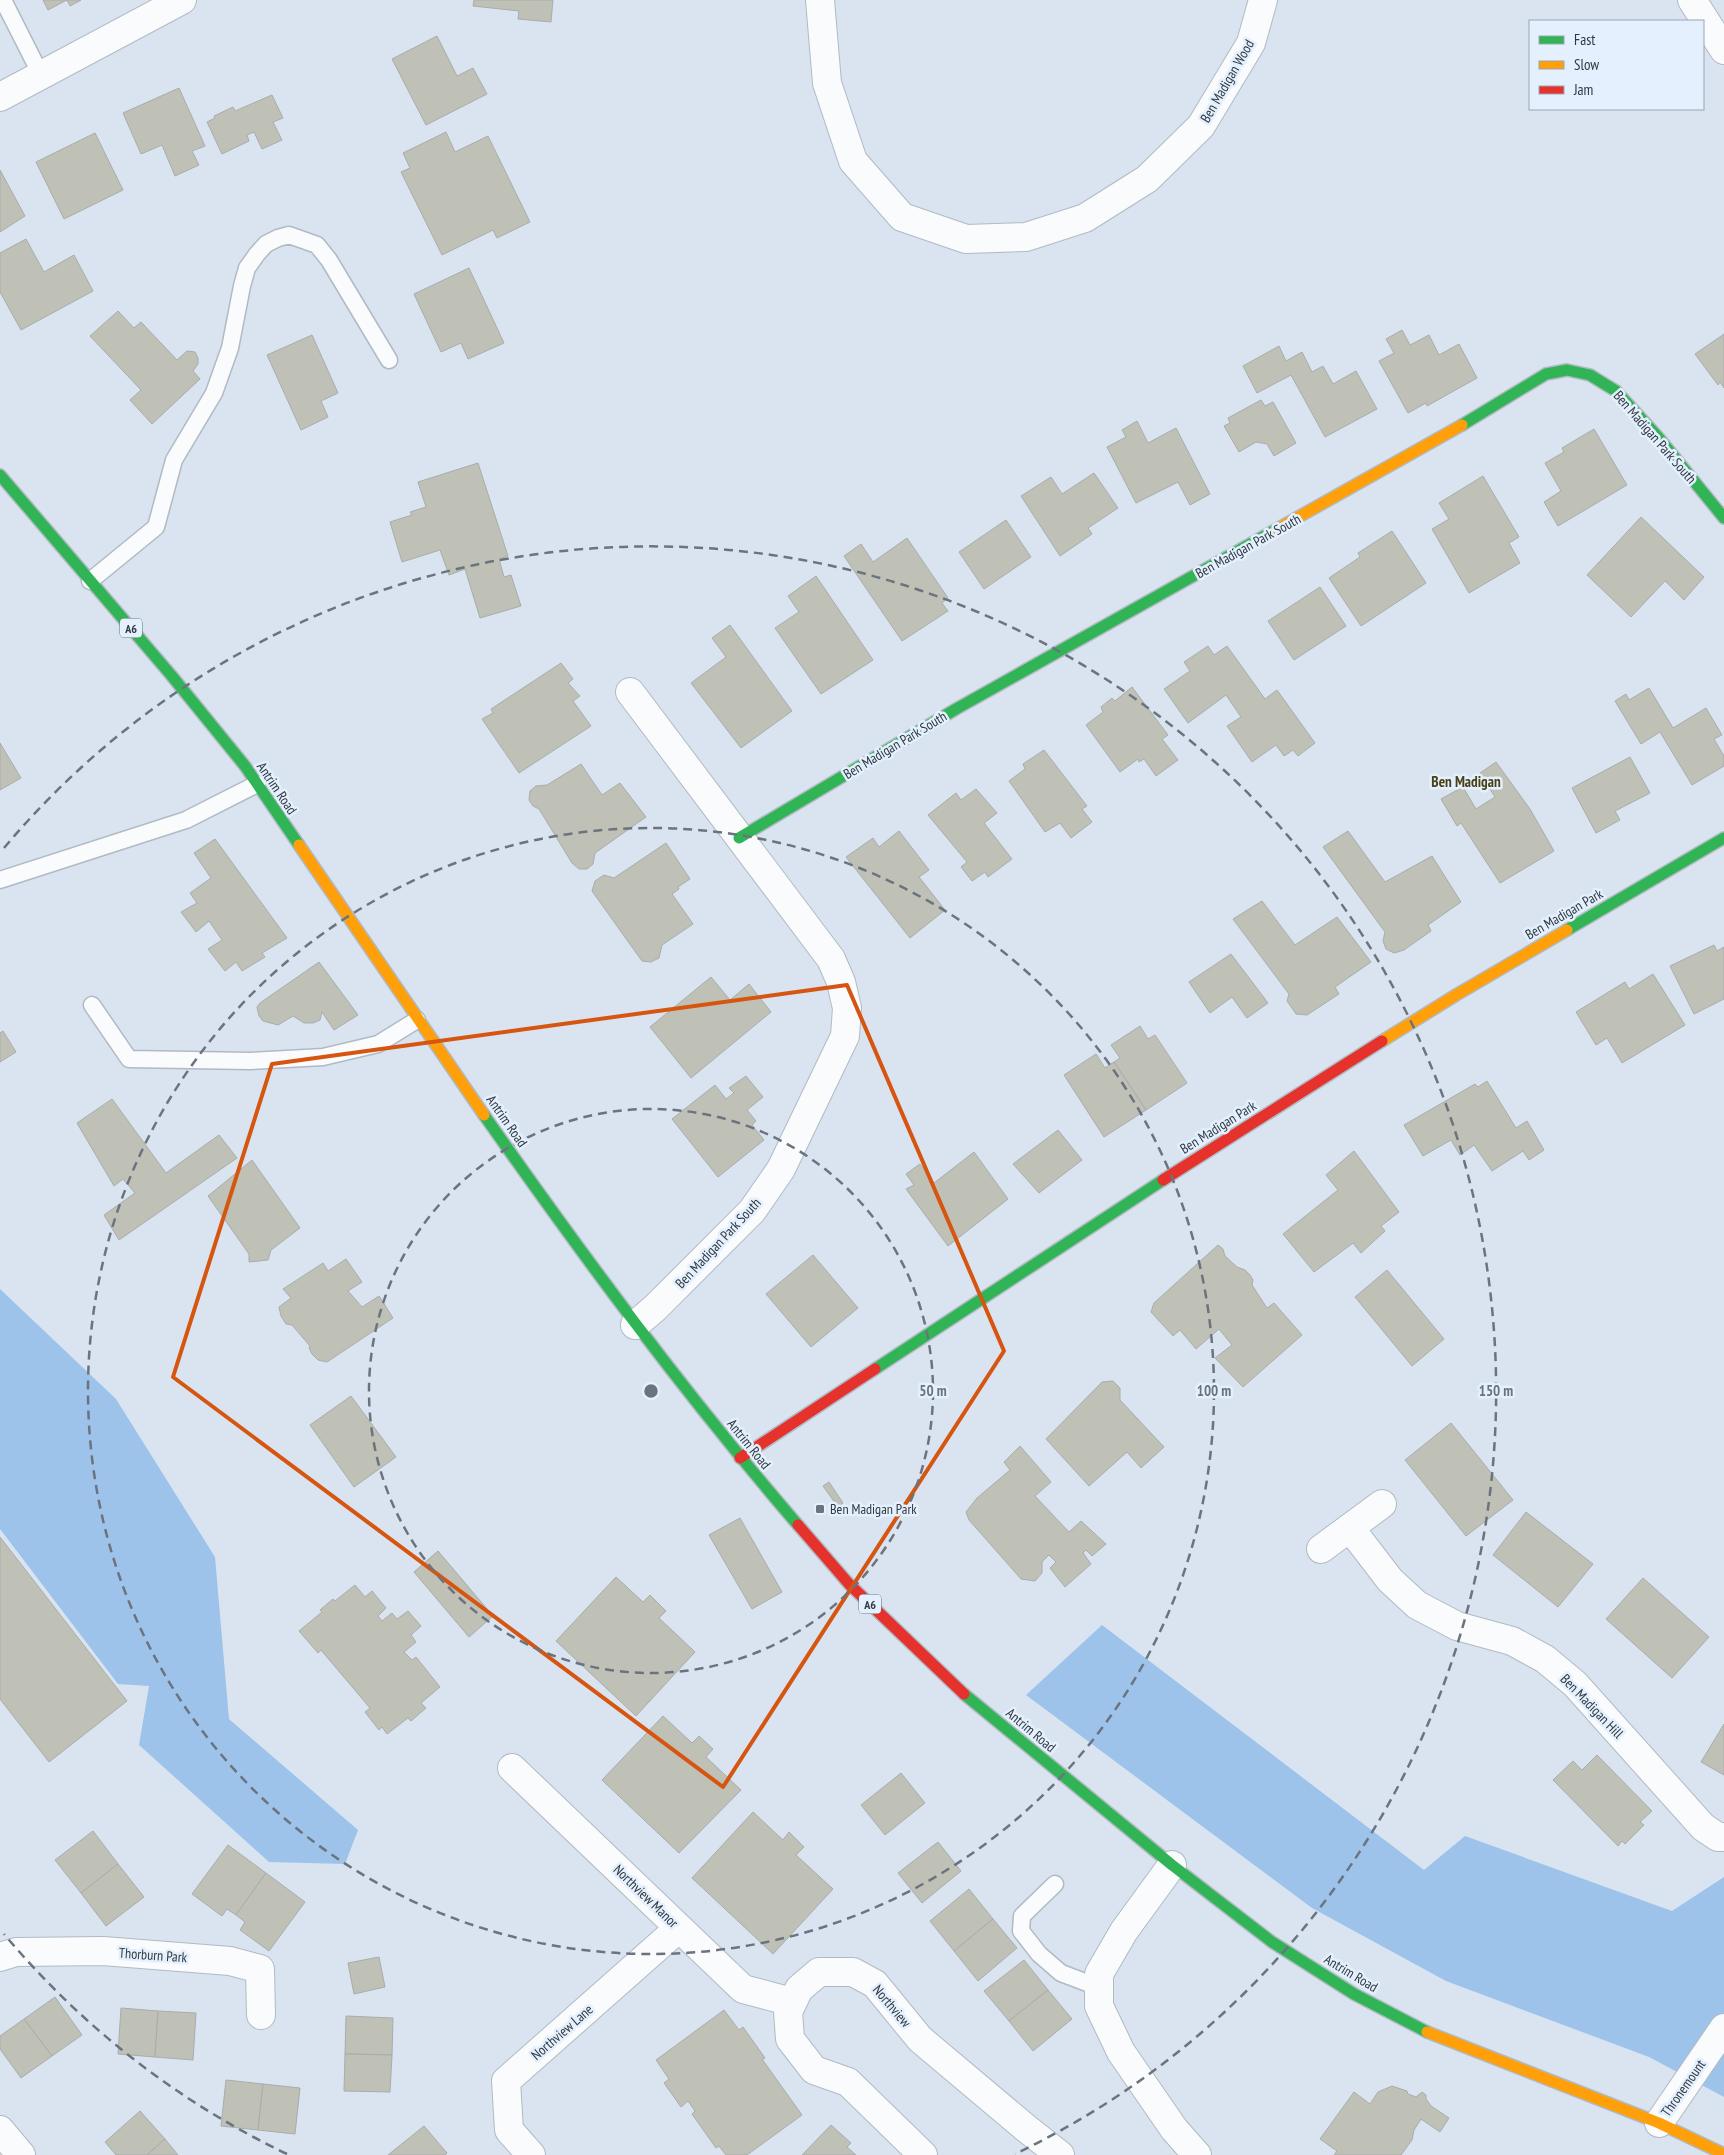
<svg xmlns="http://www.w3.org/2000/svg" width="1724" height="2155" font-family="'PT Sans Narrow',sans-serif">
<style>
.forest{fill:#9dc3eb}
.building{fill:#c0c1b6;stroke:#a8acac}
.lines{fill:none;stroke-linecap:round;stroke-linejoin:round}
.lane-casing{stroke:#b1bac3;stroke-width:19}
.street-casing{stroke:#b1bac3;stroke-width:30}
.fast-casing{stroke:#b1bac3;stroke-width:14}
.slow-casing{stroke:#b1bac3;stroke-width:14}
.jam-casing{stroke:#b1bac3;stroke-width:14}
.lane{stroke:#f9fbfd;stroke-width:16}
.street{stroke:#f9fbfd;stroke-width:28}
.fast{stroke:#30b455;stroke-width:11}
.slow{stroke:#ff9f0a;stroke-width:11}
.jam{stroke:#e5322d;stroke-width:11}
.marked{fill:none;stroke:#d65611;stroke-width:4;stroke-linejoin:round}
.ring{fill:none;stroke:#6b747e;stroke-width:2.5;stroke-dasharray:9 6}
.poi-dot{fill:#6b747e;stroke:#e4f0fd;stroke-width:2}
.labels{text-anchor:middle;dominant-baseline:central;stroke-width:5;stroke-linejoin:round;paint-order:stroke}
.shield{fill:#e4f0fd;stroke:#666f79;stroke-width:1}
.shield-label{font-size:12px;font-weight:bold;fill:#303840}
.street-label{font-size:14px;fill:#303840;stroke:#e4f0fd}
.poi-label{font-size:14px;fill:#303840;stroke:#e4f0fd;text-anchor:start}
.neighbourhood-label{font-size:15px;font-weight:bold;fill:#4b4118;stroke:#e4f0fd}
.centre{fill:#6b747e;stroke:#e4f0fd;stroke-width:2.5}
.ring-label{font-size:15px;text-anchor:middle;font-weight:bold;fill:#6b747e;stroke:#e4f0fd;stroke-width:5;stroke-linejoin:round;paint-order:stroke}
</style>
<rect width="100%" height="100%" fill="#d9e4f0"/>
<g class="forest">
<polygon points="0,1289 116,1399 215,1557 229,1719 358,1830 345,1864 269,1862 139,1745 149,1686 118,1684 0,1529"/>
<polygon points="1102,1625 1424,1870 1465,1836 1672,1911 1724,1877 1724,2097 1649,2057 1446,1981 1312,1908 1026,1695"/>
</g>
<g class="building">
<polygon points="43,0 81,0 70,6 67,0 48,10"/>
<polygon points="474,0 553,0 551,22 518,19 519,11 473,6"/>
<polygon points="437,36 457,76 473,68 487,94 426,125 392,59"/>
<polygon points="179,88 205,146 192,151 199,165 175,176 162,145 141,154 123,113"/>
<polygon points="272,95 283,118 273,122 282,140 262,149 254,132 247,135 249,141 222,154 207,122 215,118 214,116 233,107 235,111"/>
<polygon points="446,132 455,152 488,136 530,222 497,238 493,230 442,255 401,172 410,168 403,153"/>
<polygon points="95,133 123,190 64,219 36,162"/>
<polygon points="0,170 25,216 0,232"/>
<polygon points="26,239 44,272 74,255 93,291 21,330 0,292 0,253"/>
<polygon points="469,268 504,343 468,359 461,343 441,352 414,294"/>
<polygon points="118,311 134,328 141,322 177,360 187,351 195,352 198,358 198,364 193,371 200,379 152,424 130,400 141,390 90,336"/>
<polygon points="1402,330 1410,345 1429,335 1439,355 1459,344 1477,378 1427,406 1426,403 1408,413 1379,361 1394,353 1386,339"/>
<polygon points="1724,334 1724,388 1720,382 1718,385 1695,354"/>
<polygon points="312,335 338,393 321,401 328,417 301,430 267,355"/>
<polygon points="1279,346 1286,361 1302,352 1312,372 1323,366 1333,384 1356,371 1377,409 1325,437 1291,375 1257,393 1243,366"/>
<polygon points="1261,400 1265,406 1273,402 1296,443 1274,456 1267,444 1256,442 1239,452 1224,426 1230,423 1228,418"/>
<polygon points="1137,421 1148,443 1176,428 1210,494 1190,505 1178,482 1136,503 1107,447 1126,437 1122,430"/>
<polygon points="1594,429 1627,485 1558,526 1544,502 1561,491 1545,463 1564,452 1562,448"/>
<polygon points="478,463 508,556 499,559 504,577 511,575 521,606 480,618 465,569 449,575 440,550 402,562 390,522 412,515 410,512 426,507 418,482"/>
<polygon points="1094,473 1118,508 1088,528 1092,534 1060,556 1021,496 1051,477 1062,494"/>
<polygon points="1483,476 1519,537 1509,543 1520,563 1469,593 1432,529 1449,519 1439,503"/>
<polygon points="1641,517 1704,577 1684,600 1665,581 1631,617 1587,575"/>
<polygon points="1006,520 1031,557 984,589 959,552"/>
<polygon points="1392,531 1426,583 1361,626 1329,578 1360,557 1358,553"/>
<polygon points="907,538 948,598 942,603 948,611 902,641 844,556 861,544 873,562"/>
<polygon points="816,576 873,660 821,694 775,628 799,612 788,596"/>
<polygon points="1320,587 1346,626 1294,660 1268,621"/>
<polygon points="730,625 792,711 741,748 691,683 726,657 712,638"/>
<polygon points="1208,646 1214,655 1227,646 1265,699 1277,690 1315,743 1298,756 1293,750 1284,756 1276,745 1252,762 1227,726 1241,717 1226,695 1188,723 1164,689 1190,671 1184,662"/>
<polygon points="561,663 573,679 568,683 580,696 573,701 591,726 519,773 482,719 493,713 491,709"/>
<polygon points="1132,687 1168,735 1162,739 1178,760 1156,776 1144,759 1139,762 1138,759 1120,772 1086,725 1103,712 1101,707 1112,698 1115,701"/>
<polygon points="1649,688 1673,728 1706,708 1722,735 1714,739 1724,756 1724,766 1692,785 1660,732 1641,744 1615,701 1626,694 1629,700"/>
<polygon points="0,743 21,778 0,790"/>
<polygon points="1044,750 1087,806 1082,809 1092,822 1071,838 1060,823 1045,832 1009,781 1025,769 1023,764"/>
<polygon points="1630,757 1650,793 1615,811 1620,820 1596,833 1572,788"/>
<polygon points="1496,762 1530,809 1554,851 1500,883 1461,823 1457,826 1441,799 1463,787 1476,809 1495,797 1480,773"/>
<polygon points="581,764 602,795 620,783 646,817 595,853 593,864 587,869 579,869 572,863 539,809 533,806 529,800 530,791 536,786 547,785"/>
<polygon points="976,789 997,813 984,823 1012,859 988,877 985,872 972,881 961,867 967,862 928,815 956,793 961,800"/>
<polygon points="899,831 929,870 919,877 945,910 910,938 846,857 873,838 879,847"/>
<polygon points="1348,831 1385,882 1432,856 1461,902 1428,925 1431,931 1404,950 1394,953 1386,949 1383,941 1385,932 1323,847"/>
<polygon points="215,839 287,938 262,953 265,957 242,971 236,962 225,971 208,949 222,940 209,921 196,932 181,912 197,903 190,893 211,878 194,853"/>
<polygon points="666,843 690,879 678,887 679,889 672,894 693,924 662,945 659,958 651,962 642,961 592,891 595,881 604,875 614,878"/>
<polygon points="1262,901 1295,945 1337,917 1371,962 1335,987 1339,994 1307,1015 1296,1014 1287,1001 1289,994 1233,919"/>
<polygon points="1714,945 1717,951 1724,947 1724,999 1694,1014 1670,966"/>
<polygon points="1231,954 1268,1003 1247,1018 1232,997 1210,1013 1189,982"/>
<polygon points="319,962 358,1015 334,1030 322,1012 320,1020 313,1023 304,1023 293,1016 278,1025 263,1021 259,1016 257,1007 260,1003"/>
<polygon points="1653,974 1685,1025 1622,1063 1607,1038 1596,1045 1576,1012 1625,982 1629,989"/>
<polygon points="711,977 730,1000 749,984 771,1012 691,1078 650,1027"/>
<polygon points="1140,1026 1148,1039 1155,1035 1187,1083 1146,1110 1114,1062 1120,1058 1111,1045"/>
<polygon points="3,1031 16,1052 0,1062 0,1033"/>
<polygon points="1096,1054 1105,1068 1114,1062 1146,1110 1104,1137 1064,1075"/>
<polygon points="746,1076 763,1097 747,1110 756,1121 752,1125 764,1140 718,1177 672,1119 715,1085 726,1099 734,1093 729,1088"/>
<polygon points="1487,1081 1516,1128 1527,1121 1544,1150 1529,1160 1523,1151 1492,1171 1474,1145 1460,1155 1451,1140 1423,1156 1404,1125 1475,1084 1478,1087"/>
<polygon points="112,1099 166,1173 219,1135 237,1158 119,1240 104,1215 135,1193 123,1179 114,1186 77,1123"/>
<polygon points="1058,1130 1082,1160 1039,1193 1013,1164"/>
<polygon points="1354,1151 1399,1212 1381,1226 1385,1231 1361,1253 1353,1243 1314,1272 1283,1234 1338,1190 1326,1175"/>
<polygon points="974,1152 1008,1199 948,1246 906,1189 914,1185 906,1174 920,1164 934,1183"/>
<polygon points="252,1160 300,1228 271,1250 268,1260 249,1262 249,1254 208,1196"/>
<polygon points="1218,1245 1223,1249 1225,1256 1237,1267 1245,1270 1250,1275 1253,1280 1252,1285 1267,1308 1274,1303 1302,1335 1243,1387 1215,1358 1232,1345 1219,1329 1196,1349 1180,1330 1173,1336 1151,1312 1154,1303"/>
<polygon points="813,1255 858,1308 811,1347 766,1294"/>
<polygon points="346,1259 362,1282 348,1291 362,1307 379,1296 393,1318 327,1362 318,1360 312,1354 309,1348 310,1346 292,1325 286,1324 281,1316 279,1307 291,1298 283,1289 323,1263 328,1271"/>
<polygon points="1387,1270 1444,1339 1412,1366 1355,1297"/>
<polygon points="1113,1381 1120,1388 1120,1400 1164,1447 1141,1468 1127,1452 1089,1486 1046,1439 1102,1382"/>
<polygon points="351,1396 396,1457 354,1487 310,1425"/>
<polygon points="1451,1423 1513,1500 1466,1536 1405,1460"/>
<polygon points="1020,1446 1051,1482 1035,1496 1069,1532 1081,1521 1106,1544 1092,1556 1086,1550 1083,1553 1091,1564 1065,1587 1050,1568 1056,1562 1049,1555 1042,1562 1042,1573 1035,1581 1021,1579 969,1520 966,1512 977,1498 1010,1470 1004,1462"/>
<polygon points="829,1482 843,1503 838,1507 823,1486"/>
<polygon points="1526,1512 1593,1564 1558,1607 1493,1555"/>
<polygon points="740,1518 782,1592 752,1609 709,1535"/>
<polygon points="0,1537 127,1701 49,1762 0,1699"/>
<polygon points="438,1551 493,1616 469,1637 414,1572"/>
<polygon points="616,1577 643,1602 650,1595 666,1611 659,1618 695,1652 636,1716 556,1641"/>
<polygon points="1643,1578 1709,1637 1672,1678 1606,1619"/>
<polygon points="355,1585 365,1597 372,1591 386,1608 378,1616 382,1621 392,1613 397,1619 408,1611 421,1626 411,1635 416,1642 404,1652 412,1660 416,1657 440,1687 421,1703 426,1708 411,1721 408,1718 387,1734 382,1727 379,1730 365,1712 370,1708 321,1650 318,1653 299,1631 322,1612 320,1610 333,1599 335,1601"/>
<polygon points="663,1716 692,1743 699,1736 713,1749 706,1757 741,1790 679,1853 602,1780"/>
<polygon points="1724,1724 1724,1775 1701,1762"/>
<polygon points="1597,1755 1652,1811 1640,1822 1644,1825 1625,1844 1622,1841 1618,1846 1553,1780 1573,1761 1582,1770"/>
<polygon points="901,1773 925,1803 885,1835 861,1805"/>
<polygon points="753,1812 783,1840 789,1832 804,1847 796,1855 833,1889 773,1954 692,1878"/>
<polygon points="93,1831 118,1864 81,1893 55,1860"/>
<polygon points="938,1842 961,1871 922,1903 898,1873"/>
<polygon points="228,1845 266,1873 236,1915 227,1909 222,1916 192,1894"/>
<polygon points="118,1864 144,1897 106,1926 81,1893"/>
<polygon points="266,1873 305,1902 269,1951 240,1930 245,1922 236,1915"/>
<polygon points="969,1889 993,1919 954,1951 930,1921"/>
<polygon points="993,1919 1017,1948 978,1981 954,1951"/>
<polygon points="379,1957 385,1987 354,1994 348,1963"/>
<polygon points="1024,1960 1048,1990 1009,2021 984,1991"/>
<polygon points="1048,1990 1072,2019 1033,2051 1009,2021"/>
<polygon points="55,1997 82,2035 52,2056 24,2019"/>
<polygon points="121,2008 158,2011 155,2057 118,2054"/>
<polygon points="724,2010 739,2030 743,2027 765,2058 762,2059 802,2115 747,2155 726,2155 719,2146 716,2148 692,2114 695,2111 688,2101 681,2107 664,2083 669,2079 656,2060"/>
<polygon points="158,2011 196,2013 193,2060 155,2057"/>
<polygon points="346,2016 393,2018 392,2055 345,2054"/>
<polygon points="24,2019 52,2056 21,2078 0,2049 0,2036"/>
<polygon points="345,2054 392,2055 390,2092 344,2091"/>
<polygon points="226,2080 263,2084 258,2130 221,2126"/>
<polygon points="263,2084 300,2088 295,2134 258,2130"/>
<polygon points="1392,2086 1407,2091 1408,2094 1416,2097 1422,2092 1426,2095 1426,2099 1431,2106 1449,2118 1440,2132 1421,2119 1414,2130 1412,2140 1401,2155 1334,2155 1337,2151 1320,2139 1354,2092 1370,2104 1378,2092"/>
<polygon points="140,2111 165,2139 147,2155 116,2155 105,2142"/>
<polygon points="831,2125 851,2143 847,2147 856,2155 802,2155"/>
<polygon points="424,2126 447,2153 445,2155 388,2155"/>
<polygon points="165,2139 178,2155 147,2155"/>
</g>
<g class="lines">
<g class="lane-casing">
<g id="lane">
<polyline points="3,0 41,75"/>
<polyline points="90,581 156,527 174,460 214,393 230,348 242,286 247,268 257,254 266,244 278,238 289,235 317,245 329,260 389,360"/>
<polyline points="0,880 186,820 257,784"/>
<polyline points="92,1005 129,1059 250,1061 323,1057 378,1044 417,1020"/>
<polyline points="1055,1884 1022,1916 1021,1931 1039,1954 1061,1973 1098,1987"/>
</g>
</g>
<g class="street-casing">
<g id="street">
<polyline points="820,0 827,83 853,161 902,217 966,239 1026,237 1085,218 1147,179 1201,126 1251,43 1263,0"/>
<polyline points="1692,0 1724,50"/>
<polyline points="0,97 182,0"/>
<polyline points="630,692 831,959 841,982 847,1008 845,1036 781,1169 752,1211 655,1308 635,1325"/>
<polyline points="1350,1528 1390,1580 1417,1605 1457,1626 1512,1641 1545,1659 1575,1684 1703,1827 1718,1837 1724,1837"/>
<polyline points="1321,1549 1382,1504"/>
<polyline points="512,1768 743,1989 792,2002"/>
<polyline points="1172,1865 1124,1931 1099,1974 1099,2006 1121,2052 1174,2129 1197,2155"/>
<polyline points="0,1957 16,1952 103,1951 230,1961 260,1969 261,2015"/>
<polyline points="1659,2123 1724,2028"/>
<polyline points="0,2130 21,2155"/>
<polyline points="531,2155 509,2130 506,2081 679,1928"/>
<polyline points="923,2155 848,2082 814,2070 790,2039 788,2012 799,1989 819,1972 853,1972 875,1984 920,2039 1027,2129 1060,2155"/>
</g>
</g>
<g class="fast-casing">
<g id="fast">
<polyline points="1462,425 1546,374 1567,370 1590,375 1616,391 1658,437 1724,518"/>
<polyline points="0,475 171,675 245,766 299,845"/>
<polyline points="739,838 956,709 1277,529"/>
<polyline points="1567,930 1724,838"/>
<path d="M484,1115C583,1256 685,1394 798,1525"/>
<polyline points="875,1369 1163,1180"/>
<polyline points="964,1694 1172,1865 1272,1942 1354,1994 1427,2032"/>
</g>
</g>
<g class="slow-casing">
<g id="slow">
<polyline points="1277,529 1462,425"/>
<polyline points="299,845 484,1115"/>
<polyline points="1382,1041 1456,995 1567,930"/>
<polyline points="1427,2032 1659,2123 1724,2154"/>
</g>
</g>
<g class="jam-casing">
<g id="jam">
<polyline points="1163,1180 1382,1041"/>
<polyline points="740,1458 875,1369"/>
<polyline points="798,1525 849,1584 964,1694"/>
</g>
</g>
<use href="#lane" class="lane"/>
<use href="#street" class="street"/>
<use href="#fast" class="fast"/>
<use href="#slow" class="slow"/>
<use href="#jam" class="jam"/>
</g>
<path class="marked" d="M847,985L1004,1351L723,1787L173,1377L272,1064Z"/>
<g class="ring">
<circle cx="651" cy="1391" r="282"/>
<circle cx="651" cy="1391" r="563"/>
<path d="M287 2154A845 845 0 0 1 4 1934M4 848A845 845 0 1 1 1015 2154"/>
</g>
<rect class="poi-dot" x="815" y="1504" width="10" height="10" rx="2.5"/>
<g class="labels">
<g class="shield">
<rect x="120" y="618.5" width="22" height="19" rx="4"/>
<rect x="859" y="1594.5" width="22" height="19" rx="4"/>
</g>
<g class="shield-label">
<text x="131" y="628">A6</text>
<text x="870" y="1604">A6</text>
</g>
<g class="street-label">
<text transform="translate(1227 81) rotate(-60)">Ben Madigan Wood</text>
<text transform="translate(1655 437) rotate(49)">Ben Madigan Park South</text>
<text transform="translate(1248 546) rotate(-29)">Ben Madigan Park South</text>
<text transform="translate(895 745) rotate(-31)">Ben Madigan Park South</text>
<text transform="translate(277 788) rotate(56)">Antrim Road</text>
<text transform="translate(1564 914) rotate(-30)">Ben Madigan Park</text>
<text transform="translate(507 1121) rotate(55)">Antrim Road</text>
<text transform="translate(1218 1127) rotate(-32)">Ben Madigan Park</text>
<text transform="translate(718 1243) rotate(-47)">Ben Madigan Park South</text>
<text transform="translate(749 1444) rotate(51)">Antrim Road</text>
<text transform="translate(1592 1706) rotate(46)">Ben Madigan Hill</text>
<text transform="translate(1031 1730) rotate(40)">Antrim Road</text>
<text transform="translate(646 1896) rotate(44)">Northview Manor</text>
<text transform="translate(153 1955) rotate(4)">Thorburn Park</text>
<text transform="translate(1351 1973) rotate(31)">Antrim Road</text>
<text transform="translate(892 2006) rotate(50)">Northview</text>
<text transform="translate(562 2032) rotate(-41)">Northview Lane</text>
<text transform="translate(1683 2088) rotate(-55)">Thronemount</text>
</g>
<g class="poi-label">
<text x="830" y="1509">Ben Madigan Park</text>
</g>
<g class="neighbourhood-label">
<text x="1466" y="781">Ben Madigan</text>
</g>
</g>
<circle cx="651" cy="1391" r="8" class="centre"/>
<g class="ring-label">
<text x="933" y="1396">50 m</text>
<text x="1214" y="1396">100 m</text>
<text x="1496" y="1396">150 m</text>
</g>
<rect x="1529" y="20" width="175" height="90" fill="#e4f0fd" stroke="#9ca6b1"/>
<rect x="1539" y="36" width="25" height="8" fill="#30b455" stroke="#9ca6b1"/>
<text x="1574" y="45" font-size="15" fill="#303840">Fast</text>
<rect x="1539" y="61" width="25" height="8" fill="#ff9f0a" stroke="#9ca6b1"/>
<text x="1574" y="70" font-size="15" fill="#303840">Slow</text>
<rect x="1539" y="86" width="25" height="8" fill="#e5322d" stroke="#9ca6b1"/>
<text x="1574" y="95" font-size="15" fill="#303840">Jam</text>
</svg>
